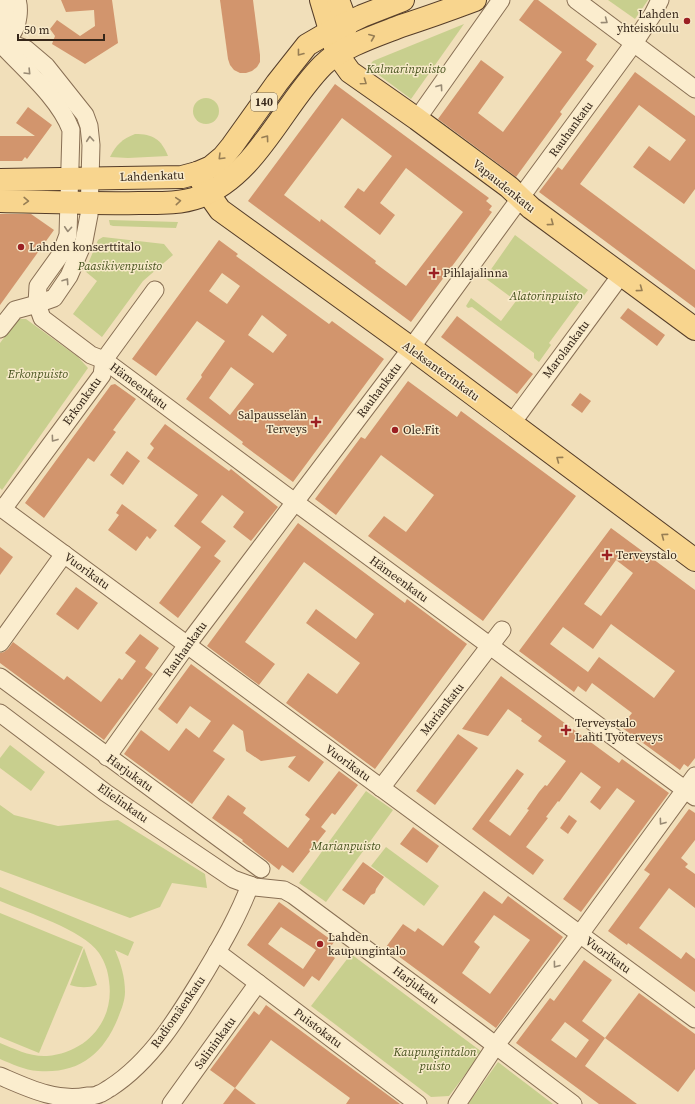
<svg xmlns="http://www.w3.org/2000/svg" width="695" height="1104" font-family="'Source Serif 4',serif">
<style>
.green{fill:#c8cf8e}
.building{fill:#d2956d;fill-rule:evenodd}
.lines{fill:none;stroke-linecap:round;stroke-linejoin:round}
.minor-casing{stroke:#886f54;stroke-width:19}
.major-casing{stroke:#553d29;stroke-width:24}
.minor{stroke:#fbedce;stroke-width:17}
.major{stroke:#f8d58e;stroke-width:22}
.oneway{stroke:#988a74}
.oneway2{stroke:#977e54}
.poi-dot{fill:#9b2023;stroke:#f8eaca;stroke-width:1.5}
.labels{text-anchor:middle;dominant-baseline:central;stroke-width:3;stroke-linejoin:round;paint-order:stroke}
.shield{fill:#f8eaca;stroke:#70624f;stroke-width:1}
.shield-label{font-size:11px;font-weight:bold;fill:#36271a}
.poi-label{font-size:12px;fill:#36271a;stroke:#f8eaca;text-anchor:start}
.park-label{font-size:12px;font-style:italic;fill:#48541f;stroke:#f8eaca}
.street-label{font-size:12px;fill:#36271a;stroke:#f8eaca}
</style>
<rect width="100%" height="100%" fill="#f1dfba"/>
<g class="green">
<polygon points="608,0 648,0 635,19"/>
<polygon points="464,24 411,99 368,67 373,61"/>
<circle cx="206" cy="111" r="13"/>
<path d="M135,134C153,134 161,139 168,156L128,158L110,157C116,145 122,139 135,134Z"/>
<polygon points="109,220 178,222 176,228 113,226 110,225"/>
<polygon points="515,235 588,290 549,343 551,345 539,362 534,358 534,353 472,307 468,308 466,306 471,298 501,321 516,301 485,278"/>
<polygon points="103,237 164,244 173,255 143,281 102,337 73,314 97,281 85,271 98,240"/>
<polygon points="18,319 26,319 78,357 88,368 2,490 0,488 0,343"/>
<polygon points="10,745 45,772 31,791 0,768 0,758"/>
<polygon points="366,791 393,810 326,902 299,883"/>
<polygon points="0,805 14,815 58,826 118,820 205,874 207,888 172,883 160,907 130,918 0,870"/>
<polygon points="386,847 439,886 424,906 371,866"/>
<path d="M0,887L134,942L128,956L115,950C121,964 125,977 125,992C125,1001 121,1010 118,1018C103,1055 78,1074 38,1071C24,1070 12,1064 0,1059V1043C15,1049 30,1057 47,1056C86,1053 115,1021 109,981C108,971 105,962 99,953C82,929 28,913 0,901Z"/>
<polygon points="0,913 83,947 39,1053 0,1037"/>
<path d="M84,948L97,985C88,988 80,988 70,985Z"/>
<polygon points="351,954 482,1052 449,1096 431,1097 311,1006"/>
<polygon points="498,1062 553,1104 468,1104"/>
</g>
<g class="building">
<polygon points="61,0 112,0 118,43 85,64 52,44 55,36 50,29 57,20 80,36 95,26 94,10 66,12"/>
<polygon points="220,0 253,0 260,55 260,62 257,67 252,71 246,73 240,73 234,70 230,65 228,59"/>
<polygon points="534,0 538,0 597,44 586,60 594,66 560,112 562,114 516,177 438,119 481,60 504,77 478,113 503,132 562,52 519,20"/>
<polygon points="635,72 695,116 695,189 684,204 633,167 649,146 670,161 686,140 639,105 580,184 695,270 695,308 539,192 558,167 562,170"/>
<path d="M335,84L489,198L486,201L492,206L489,210L492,212L411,322L248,201ZM342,118L392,156L364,192L358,188L344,207L380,235L395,215L380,203L406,168L463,212L406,286L375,263L376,261L321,219L320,222L284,195Z"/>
<polygon points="28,107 52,125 27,159 25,157 22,161 0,161 0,136 35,136 16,123"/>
<polygon points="0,214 31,214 54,230 0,305"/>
<path d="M219,240L238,254L236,256L329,324L332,321L384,359L293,482L242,444L243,442L186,399L202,377L201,375L225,341L197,321L156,376L132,359ZM222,273L240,286L227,304L209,291ZM262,315L287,335L273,353L248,335ZM231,367L254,384L230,415L209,398Z"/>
<polygon points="628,308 665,335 657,346 620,318"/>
<polygon points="457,316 533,374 517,394 441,337"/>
<polygon points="408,381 457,417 461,411 576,496 483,621 368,536 384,516 406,532 434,495 381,455 336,515 315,499 361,437 365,439"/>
<polygon points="115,384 136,399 113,430 116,432 94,462 88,458 44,518 25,503 111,385"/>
<polygon points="580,393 591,401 582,413 571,405"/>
<polygon points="165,424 229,471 231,469 278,507 251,541 233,527 244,512 222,495 201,522 226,541 214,556 221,561 178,618 159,603 201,547 174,526 198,495 147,458 154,448 150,444"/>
<polygon points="127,451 140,461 123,485 110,475"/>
<polygon points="122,504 157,530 150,539 147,536 136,551 108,530 119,515 116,513"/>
<polygon points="298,523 405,603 407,599 467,644 375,769 286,703 308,673 337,694 360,663 306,623 316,609 356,639 374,614 304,562 245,642 275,664 259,685 207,646"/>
<path d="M611,528L695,590V758L688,767L684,764L680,770L621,727L632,713L592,683L586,692L578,686L574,692L519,651ZM616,560L633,573L601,616L584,604ZM611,624L675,671L654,698L599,657L588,672L550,644L563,627L593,649Z"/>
<polygon points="0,547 13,557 0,575"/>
<polygon points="76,587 98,603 78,630 56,614"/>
<polygon points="140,634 159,648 145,668 153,674 104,740 0,663 0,653 4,652 8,649 13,642 64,680 67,676 101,702 119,678 122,680 136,661 125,653"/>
<polygon points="191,664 324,762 309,782 288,767 296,756 261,761 246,751 243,731 233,724 213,751 225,759 192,804 124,754 141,730 169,751 186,728 199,738 211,721 190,706 177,724 158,709"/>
<polygon points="501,676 619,763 622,759 669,793 581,912 563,899 635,801 617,788 600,810 590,802 601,787 581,772 559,802 558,801 546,817 548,818 526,847 544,860 533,875 472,829 517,769 524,774 489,821 510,836 529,810 527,809 539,792 545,785 547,786 566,761 538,741 542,736 521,721 522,719 508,709 488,736 462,729"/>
<polygon points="458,734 478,748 435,805 416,791"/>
<polygon points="339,771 358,785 335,815 332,813 321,827 326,831 293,873 282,865 279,870 242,841 243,840 212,818 228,795 246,808 243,813 288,848 310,819 305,815"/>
<polygon points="689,809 695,813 695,840 681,858 688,864 685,867 695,874 695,908 669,888 639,928 681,959 686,952 695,959 695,992 628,943 627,945 608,931 650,874 644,870"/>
<polygon points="569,815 577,821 568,834 560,828"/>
<polygon points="413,827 439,846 427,863 400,844"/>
<polygon points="363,862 384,877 376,889 375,893 371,895 364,905 342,890"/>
<path d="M484,891L502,904L508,896L563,937L496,1028L386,947L403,924L415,932L418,928L443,946ZM494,915L530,940L490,994L462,973L480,947L474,942Z"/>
<path d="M279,902L334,942L327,952L335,958L319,981L312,976L304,987L247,945ZM281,927L316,950L303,969L268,944Z"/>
<path d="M584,960L612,980L582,1021L605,1038L585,1066L637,1104H599L516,1043L550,998L554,1001ZM565,1022L589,1040L576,1058L551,1040Z"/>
<polygon points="639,993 695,1034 695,1069 678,1092 605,1038"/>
<polygon points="266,1005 312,1039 400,1104 346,1104 350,1098 271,1040 235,1088 210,1070 254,1011 259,1015"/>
<polygon points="235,1088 256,1104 223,1104"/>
</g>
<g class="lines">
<g class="minor-casing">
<g id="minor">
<polyline points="576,0 695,89"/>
<polyline points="0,43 15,45 26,49 46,66 85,115 89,126 91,145 89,215 84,241 69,276 54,298 37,304 15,310 0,329"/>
<path d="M1,44C24,69 59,98 71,130L68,235L61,254L38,286L37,304L42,318L91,355L104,360L284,494L695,797"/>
<path d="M1,44C5,40 10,37 13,32C18,24 20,9 17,0"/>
<polyline points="1,44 2,26 7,0"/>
<polyline points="417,119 501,0"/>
<polyline points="512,423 621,275"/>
<polyline points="0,507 695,1019"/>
<polyline points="3,509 102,375 104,360 155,290"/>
<polyline points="0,643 64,554"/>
<polyline points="0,677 261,869"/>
<polyline points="0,713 106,793 233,879 255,887 284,890 293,895 474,1029 573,1104"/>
<polyline points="107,757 187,645 406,355 529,186 634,43 653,14 660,0"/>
<polyline points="381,788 502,630"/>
<polyline points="217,952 418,1104"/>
<path d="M0,1076C28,1088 56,1102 87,1096C91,1096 96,1096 99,1094C103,1093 106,1090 110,1088C152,1061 180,1014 206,971C222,944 239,915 250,885"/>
<polyline points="171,1104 258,983"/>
<polyline points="457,1104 496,1045 580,934 695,776"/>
</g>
</g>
<g class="major-casing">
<g id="major">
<polyline points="321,0 337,54 350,72 417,119 509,187 531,208 695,329"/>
<polyline points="338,0 347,24 342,38"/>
<polyline points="197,173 208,193 220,210 411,348 695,560"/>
<polyline points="0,180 182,177 197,173 211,167 223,157 232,146 277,83 307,45 331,31 362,16 403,0"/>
<path d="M0,201C46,202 92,204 139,203C158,203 180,204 199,197C257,175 282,106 323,65C341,47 378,35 401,26C426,18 451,9 475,0"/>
</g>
</g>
<use href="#minor" class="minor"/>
<use href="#major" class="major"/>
</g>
<defs><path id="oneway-chevron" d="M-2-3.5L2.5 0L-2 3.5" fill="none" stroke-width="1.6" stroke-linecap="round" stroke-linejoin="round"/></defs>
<g class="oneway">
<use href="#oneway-chevron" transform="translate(605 21) rotate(37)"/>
<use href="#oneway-chevron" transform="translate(28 72) rotate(46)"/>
<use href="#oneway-chevron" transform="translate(440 87) rotate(-54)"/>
<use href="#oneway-chevron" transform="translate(90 139) rotate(-95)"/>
<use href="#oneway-chevron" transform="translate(68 229) rotate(94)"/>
<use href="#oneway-chevron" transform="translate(66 281) rotate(-56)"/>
<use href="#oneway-chevron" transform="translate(54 439) rotate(126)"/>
<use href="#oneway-chevron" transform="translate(662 822) rotate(126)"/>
<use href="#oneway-chevron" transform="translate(556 965) rotate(127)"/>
</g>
<g class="oneway2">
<use href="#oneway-chevron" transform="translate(372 37) rotate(-22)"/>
<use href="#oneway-chevron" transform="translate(300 53) rotate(128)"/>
<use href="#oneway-chevron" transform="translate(364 82) rotate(35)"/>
<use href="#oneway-chevron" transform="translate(266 138) rotate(-54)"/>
<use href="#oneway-chevron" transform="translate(221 157) rotate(135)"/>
<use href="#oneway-chevron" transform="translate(26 201) rotate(2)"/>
<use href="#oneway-chevron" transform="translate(178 201) rotate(-5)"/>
<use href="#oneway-chevron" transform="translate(551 223) rotate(37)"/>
<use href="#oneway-chevron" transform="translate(640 289) rotate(36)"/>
<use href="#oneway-chevron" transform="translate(559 459) rotate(-143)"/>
<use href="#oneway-chevron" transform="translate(664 536) rotate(-143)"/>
</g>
<g class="poi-dot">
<circle cx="687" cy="21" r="4"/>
<circle cx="21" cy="247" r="4"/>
<path d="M432 267h4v4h4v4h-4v4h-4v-4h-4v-4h4z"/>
<path d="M314 416h4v4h4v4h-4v4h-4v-4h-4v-4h4z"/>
<circle cx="395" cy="430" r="4"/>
<path d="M605 549h4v4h4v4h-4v4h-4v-4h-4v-4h4z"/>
<path d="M564 724h4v4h4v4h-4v4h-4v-4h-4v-4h4z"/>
<circle cx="320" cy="944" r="4"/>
</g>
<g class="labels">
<rect class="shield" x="251" y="93" width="26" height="18" rx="3"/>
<g class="shield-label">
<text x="264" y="102">140</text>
</g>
<g class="poi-label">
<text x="679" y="14" text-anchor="end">Lahden<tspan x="679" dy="14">yhteiskoulu</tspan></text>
<text x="29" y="247">Lahden konserttitalo</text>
<text x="443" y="273">Pihlajalinna</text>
<text x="307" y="415" text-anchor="end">Salpausselän<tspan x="307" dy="14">Terveys</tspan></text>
<text x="403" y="430">Ole.Fit</text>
<text x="616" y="555">Terveystalo</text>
<text x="575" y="723">Terveystalo<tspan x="575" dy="14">Lahti Työterveys</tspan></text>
<text x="328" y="937">Lahden<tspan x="328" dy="14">kaupungintalo</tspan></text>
</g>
<g class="park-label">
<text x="406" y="69">Kalmarinpuisto</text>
<text x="120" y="266">Paasikivenpuisto</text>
<text x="546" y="296">Alatorinpuisto</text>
<text x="38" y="374">Erkonpuisto</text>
<text x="346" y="846">Marianpuisto</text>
<text x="435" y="1052">Kaupungintalon<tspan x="435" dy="14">puisto</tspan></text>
</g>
<g class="street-label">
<text transform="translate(571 129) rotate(-54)">Rauhankatu</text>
<text transform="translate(152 176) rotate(-2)">Lahdenkatu</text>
<text transform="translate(504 186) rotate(39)">Vapaudenkatu</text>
<text transform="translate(566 349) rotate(-53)">Marolankatu</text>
<text transform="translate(441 371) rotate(36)">Aleksanterinkatu</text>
<text transform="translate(139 386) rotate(37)">Hämeenkatu</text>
<text transform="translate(379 390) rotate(-53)">Rauhankatu</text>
<text transform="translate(82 401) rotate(-54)">Erkonkatu</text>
<text transform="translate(87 571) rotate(36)">Vuorikatu</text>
<text transform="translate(399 579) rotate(36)">Hämeenkatu</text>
<text transform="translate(185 649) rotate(-54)">Rauhankatu</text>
<text transform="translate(442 709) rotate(-52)">Mariankatu</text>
<text transform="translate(348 763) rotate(36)">Vuorikatu</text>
<text transform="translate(130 773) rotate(36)">Harjukatu</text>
<text transform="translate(123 803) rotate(35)">Elielinkatu</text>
<text transform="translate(608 955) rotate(36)">Vuorikatu</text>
<text transform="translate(416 985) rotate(37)">Harjukatu</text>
<text transform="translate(178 1012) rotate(-55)">Radiomäenkatu</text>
<text transform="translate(318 1028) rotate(37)">Puistokatu</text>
<text transform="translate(215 1043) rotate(-54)">Salininkatu</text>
</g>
</g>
<path d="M18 34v6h86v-6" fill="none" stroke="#36271a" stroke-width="2"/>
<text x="24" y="34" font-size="12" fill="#36271a" stroke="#f8eaca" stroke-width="3" paint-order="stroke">50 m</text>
</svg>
